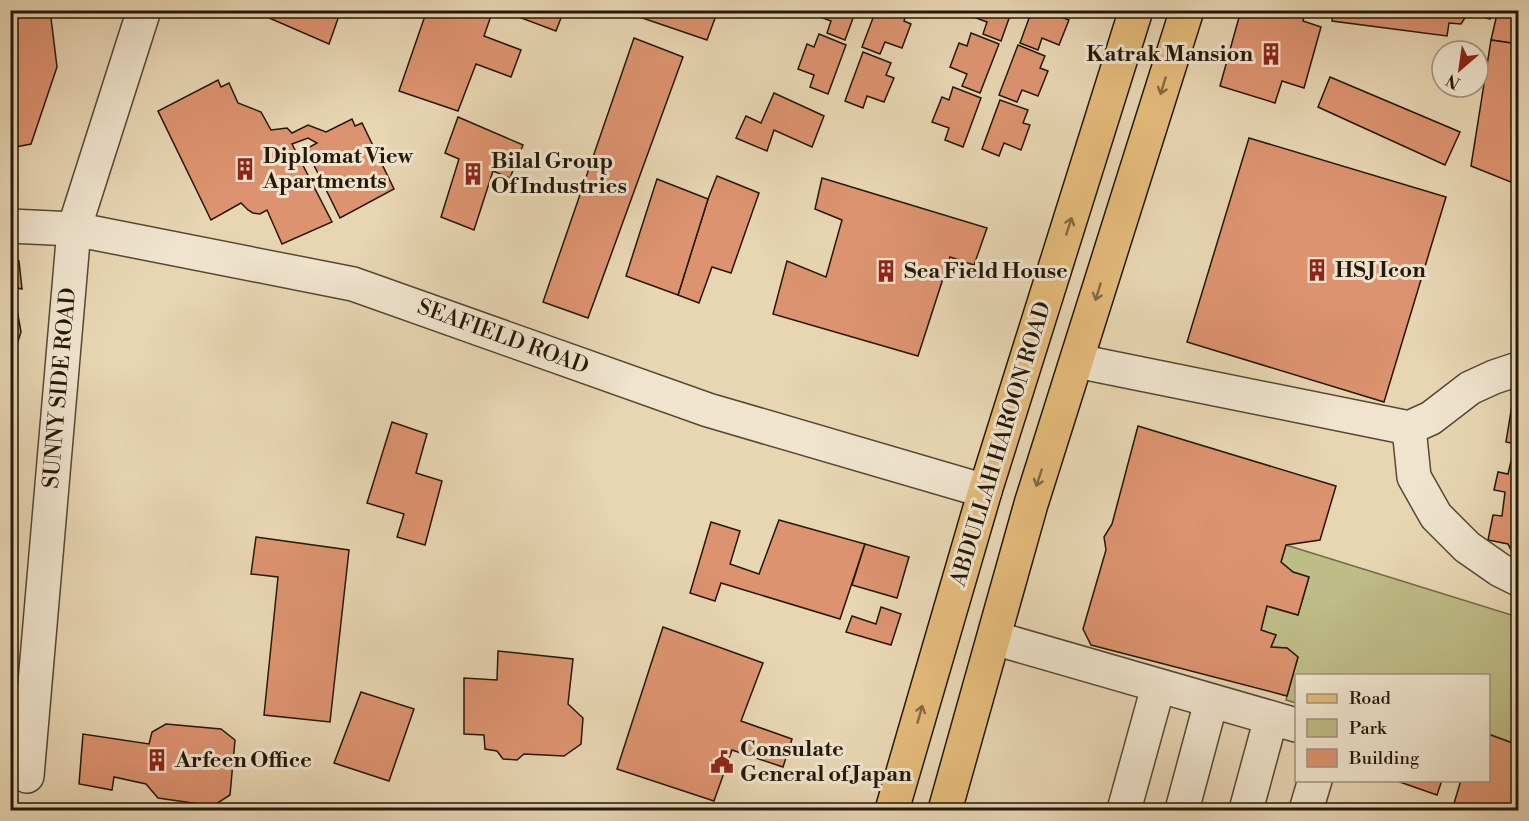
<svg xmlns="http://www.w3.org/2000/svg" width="1529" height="821" font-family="'Libre Bodoni',serif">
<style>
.green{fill:#bebc87;stroke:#716a48;stroke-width:1.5}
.building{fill:#dd9370;stroke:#241809;stroke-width:1.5}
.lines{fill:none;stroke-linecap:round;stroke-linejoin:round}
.minor-casing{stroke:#554834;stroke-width:36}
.major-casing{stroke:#241809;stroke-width:36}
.minor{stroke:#f0e4ce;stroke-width:33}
.major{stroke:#e4bb7a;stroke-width:33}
.oneway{stroke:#846a42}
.labels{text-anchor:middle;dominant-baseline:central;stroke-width:6;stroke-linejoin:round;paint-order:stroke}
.poi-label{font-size:22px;font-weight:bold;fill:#241809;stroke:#f0e4ce;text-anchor:start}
.street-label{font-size:22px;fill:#241809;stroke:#f0e4ce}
</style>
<rect width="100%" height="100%" fill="#e8d6b3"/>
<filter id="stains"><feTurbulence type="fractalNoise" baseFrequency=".00333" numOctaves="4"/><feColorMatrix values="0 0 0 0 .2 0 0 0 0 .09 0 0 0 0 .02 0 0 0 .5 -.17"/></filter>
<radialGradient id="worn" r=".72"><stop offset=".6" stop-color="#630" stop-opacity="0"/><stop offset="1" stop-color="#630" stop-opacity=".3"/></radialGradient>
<polygon class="green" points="1286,545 1518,617 1518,745 1489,734 1488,676 1296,676 1296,703 1286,700 1298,657 1287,648 1271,647 1276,635 1261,630 1267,606 1298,615 1309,577 1293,572 1281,562"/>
<g class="building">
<polygon points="10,10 50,10 57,67 31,144 10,148"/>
<polygon points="251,10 341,10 329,44"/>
<polygon points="427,10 493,10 484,36 521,50 511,77 476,64 458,111 399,91"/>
<polygon points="500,10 564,10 556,31"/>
<polygon points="619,10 718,10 707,40"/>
<polygon points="816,10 856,10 845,40 827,33 831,21 815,15"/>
<polygon points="876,10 907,10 904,21 911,24 902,48 885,42 880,54 862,47"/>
<polygon points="973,10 1012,10 1001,41 983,34 987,22 971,16"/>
<polygon points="1032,10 1064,10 1061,17 1069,20 1059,45 1042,38 1038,50 1020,43"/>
<polygon points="1241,10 1305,10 1303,21 1321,27 1304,88 1282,81 1275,103 1220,86"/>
<polygon points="1333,10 1491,10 1490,19 1468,13 1461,24 1449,23 1447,36 1332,21"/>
<polygon points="1498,10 1518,10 1518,44 1491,40"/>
<polygon points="971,33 999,44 980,93 962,86 967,74 950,67 959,43 967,46"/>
<polygon points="819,34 846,45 828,94 810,87 814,75 798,69 807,44 814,47"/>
<polygon points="634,38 683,57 588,318 543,302"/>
<polygon points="1491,40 1518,44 1518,185 1471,166"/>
<polygon points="1018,45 1045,56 1040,68 1048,71 1038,96 1022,90 1017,102 999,95"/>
<polygon points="863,52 891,63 886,75 894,78 884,102 867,96 863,108 845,101"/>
<polygon points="1330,77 1460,132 1445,165 1318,107"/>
<polygon points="218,80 221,87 229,83 238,103 261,112 271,130 287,128 292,133 308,125 326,132 352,119 355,126 362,123 394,189 340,218 306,149 317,143 308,138 292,144 332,222 282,244 267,210 260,214 253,213 248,210 241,203 211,220 158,111"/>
<polygon points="953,87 981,98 963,147 945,140 949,128 932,122 942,97 949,100"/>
<polygon points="774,93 824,116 812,147 774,130 767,151 736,138 746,116 761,123"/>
<polygon points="1000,100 1028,110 1023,123 1030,125 1021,150 1004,143 999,156 982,149"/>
<polygon points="458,117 523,145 510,178 493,171 474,230 441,217 459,159 445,153"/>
<polygon points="1249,138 1446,197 1384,402 1187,342"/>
<polygon points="717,176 759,193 731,273 712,267 699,303 678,295 708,199"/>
<polygon points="822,178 987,228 974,265 950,257 918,356 773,314 787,261 826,277 842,220 815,209"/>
<polygon points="657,179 708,199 678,295 626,276"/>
<polygon points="10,261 19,261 22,289 13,287 21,332 10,366"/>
<polygon points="1512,405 1518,407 1518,564 1508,544 1488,540 1493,515 1502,516 1505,492 1494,490 1498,472 1508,474 1515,444 1506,442"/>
<polygon points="392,422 427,434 416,473 442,481 425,545 397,537 404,514 367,503"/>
<polygon points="1138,426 1336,486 1320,540 1286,545 1281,562 1293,572 1309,577 1298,615 1267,606 1261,630 1276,635 1271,647 1287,648 1298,657 1287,696 1091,645 1083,629 1106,550 1104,537 1112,524"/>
<polygon points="779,520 865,544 840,619 721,583 715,601 690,593 711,522 740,531 730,564 759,574"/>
<polygon points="256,537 349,550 330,722 264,715 278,577 251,574"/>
<polygon points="865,544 909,557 897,598 852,585"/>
<polygon points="881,607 901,614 891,645 846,632 852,616 876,624"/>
<polygon points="663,627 763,663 741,721 792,739 783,767 732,750 714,801 617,769"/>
<polygon points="498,651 573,659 568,704 583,718 581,744 564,756 524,754 517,760 503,759 497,751 485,749 484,735 464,734 464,678 497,680"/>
<polygon points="361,692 414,709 389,781 334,763"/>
<polygon points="166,724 221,729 235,740 230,795 213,806 158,798 146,784 114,777 112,790 79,784 83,734 149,744 152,732"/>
<polygon points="1488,734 1518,745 1518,810 1452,810 1461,780 1488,780"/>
<polygon points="1394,780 1442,780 1437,795"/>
</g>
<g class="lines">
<g class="minor-casing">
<g id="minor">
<polyline points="10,226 74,229 353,284 708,410 985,491"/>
<polyline points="1077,361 1409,428 1431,418 1470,388 1494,377 1518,369"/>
<polyline points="1409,428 1414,477 1436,516 1467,547 1500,570 1518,579"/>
<polyline points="994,638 1296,725"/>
<polyline points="27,776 74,229 144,10"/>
<polyline points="1124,810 1158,687"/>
<polyline points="1182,810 1211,702"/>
<polyline points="1246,810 1271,718"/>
<polyline points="1306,810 1315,780"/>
</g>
</g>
<g class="major-casing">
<g id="major">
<polyline points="892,810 985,491 1136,10"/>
<polyline points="945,810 1031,504 1187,10"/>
</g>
</g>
<use href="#minor" class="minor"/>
<use href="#major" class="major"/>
</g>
<defs><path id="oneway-shaft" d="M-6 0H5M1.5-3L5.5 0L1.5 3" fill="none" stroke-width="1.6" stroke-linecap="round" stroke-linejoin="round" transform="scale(1.5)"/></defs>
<g class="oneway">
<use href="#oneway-shaft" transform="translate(1163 86) rotate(107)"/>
<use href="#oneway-shaft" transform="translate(1069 226) rotate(-72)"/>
<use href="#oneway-shaft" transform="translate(1098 292) rotate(107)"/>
<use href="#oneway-shaft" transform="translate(1039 478) rotate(108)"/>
<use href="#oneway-shaft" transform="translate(920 714) rotate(-74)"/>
</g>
<defs>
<g id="building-bare" transform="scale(1.8)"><path d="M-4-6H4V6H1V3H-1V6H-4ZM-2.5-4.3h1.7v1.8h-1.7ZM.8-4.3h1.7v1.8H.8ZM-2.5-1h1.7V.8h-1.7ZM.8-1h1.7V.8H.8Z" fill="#8f2418" stroke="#f0e4ce" stroke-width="2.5" paint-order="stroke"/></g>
<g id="civic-bare" transform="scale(1.8)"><path d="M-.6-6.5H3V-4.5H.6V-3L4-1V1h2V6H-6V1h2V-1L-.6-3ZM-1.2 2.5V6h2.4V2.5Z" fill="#8f2418" stroke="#f0e4ce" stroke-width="2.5" paint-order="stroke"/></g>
</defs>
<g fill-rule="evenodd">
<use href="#building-bare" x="1271" y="54"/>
<use href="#building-bare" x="245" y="169"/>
<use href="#building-bare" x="473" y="174"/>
<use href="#building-bare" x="1317" y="270"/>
<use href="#building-bare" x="886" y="271"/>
<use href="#building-bare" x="157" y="760"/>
<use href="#civic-bare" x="722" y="762"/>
</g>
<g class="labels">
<g class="poi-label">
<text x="1253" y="54" text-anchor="end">Katrak Mansion</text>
<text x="263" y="156">Diplomat View<tspan x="263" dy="25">Apartments</tspan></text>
<text x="491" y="161">Bilal Group<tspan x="491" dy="25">Of Industries</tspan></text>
<text x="1335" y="270">HSJ Icon</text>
<text x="904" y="271">Sea Field House</text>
<text x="740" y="749">Consulate<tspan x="740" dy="25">General of Japan</tspan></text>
<text x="175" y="760">Arfeen Office</text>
</g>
<g class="street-label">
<text transform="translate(503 337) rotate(20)">SEAFIELD ROAD</text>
<text transform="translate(60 388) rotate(-85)">SUNNY SIDE ROAD</text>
<text transform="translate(1001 444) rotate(-73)">ABDULLAH HAROON ROAD</text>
</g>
</g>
<rect width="1529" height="821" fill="none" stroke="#e8d6b3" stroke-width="36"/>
<rect x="12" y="12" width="1505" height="797" fill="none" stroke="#241809" stroke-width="3"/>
<rect x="18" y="18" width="1493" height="785" fill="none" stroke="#241809" stroke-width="1.5"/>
<rect x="1295" y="674" width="195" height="108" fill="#f0e4ce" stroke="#9e927f" stroke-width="1.5"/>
<rect x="1307" y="694" width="30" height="9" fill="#e4bb7a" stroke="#9e927f" stroke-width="1.5"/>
<text x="1349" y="704" font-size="18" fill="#241809">Road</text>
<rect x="1307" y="719" width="30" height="18" fill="#bebc87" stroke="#9e927f" stroke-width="1.5"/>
<text x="1349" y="734" font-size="18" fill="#241809">Park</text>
<rect x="1307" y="749" width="30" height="18" fill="#dd9370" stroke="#9e927f" stroke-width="1.5"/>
<text x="1349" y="764" font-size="18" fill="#241809">Building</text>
<g transform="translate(1460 69) rotate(209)"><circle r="28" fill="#f0e4ce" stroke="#9e927f" stroke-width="1.5"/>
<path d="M0-4.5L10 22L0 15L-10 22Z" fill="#8f2418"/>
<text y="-9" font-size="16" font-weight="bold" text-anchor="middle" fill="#241809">N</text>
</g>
<rect width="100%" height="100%" filter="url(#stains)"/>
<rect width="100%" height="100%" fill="url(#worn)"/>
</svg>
